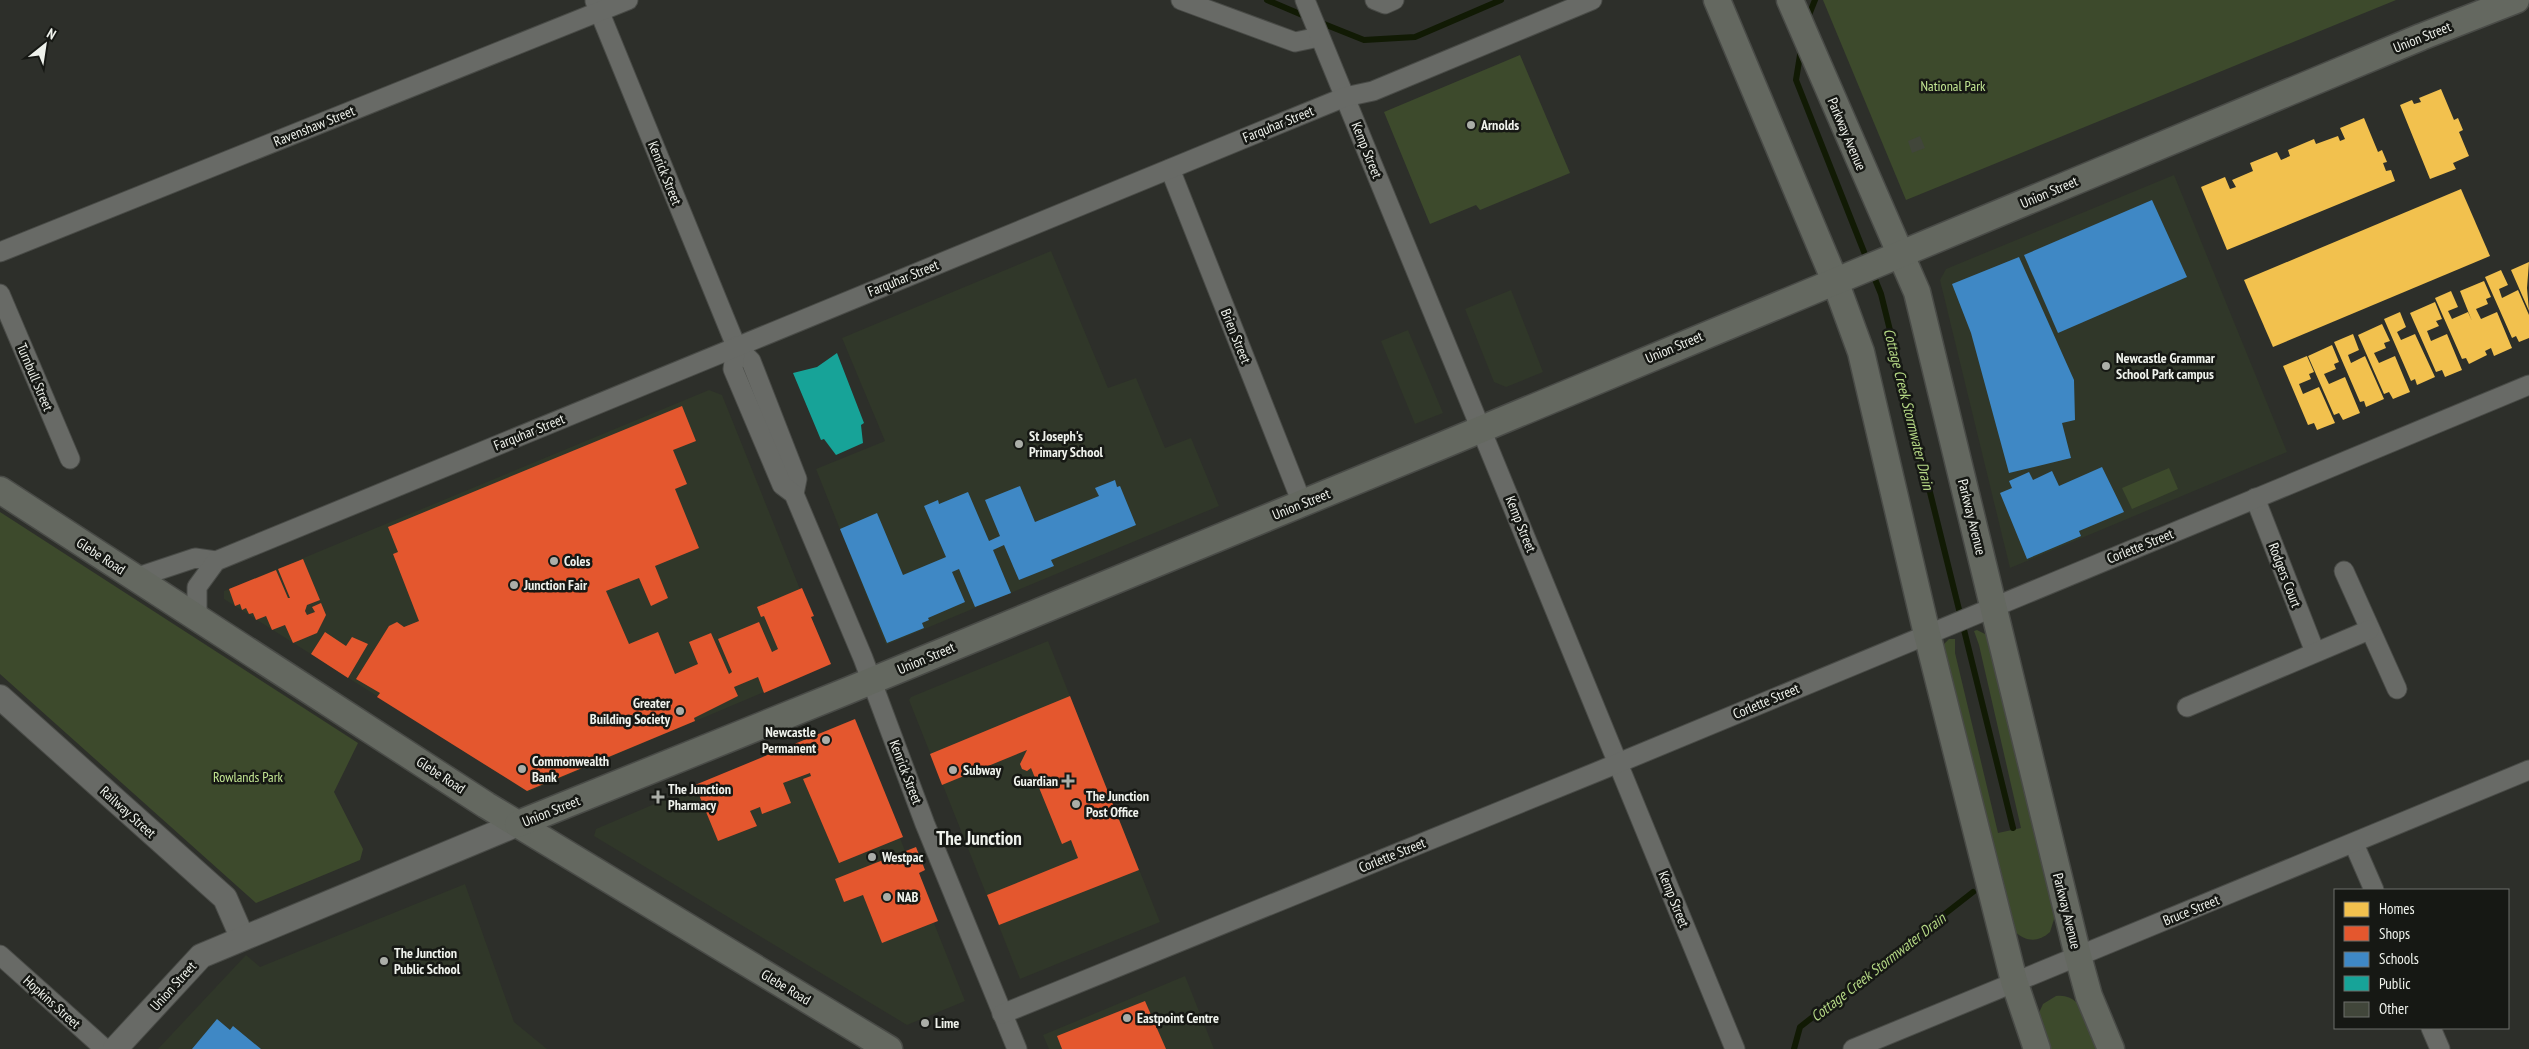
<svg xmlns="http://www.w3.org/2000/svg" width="2529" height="1049" font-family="'PT Sans Narrow',sans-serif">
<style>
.built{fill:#303729}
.green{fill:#3d4a2c}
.homes{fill:#f2c14e}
.shops{fill:#e4572e}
.schools{fill:#3f88c5}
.public{fill:#17a398}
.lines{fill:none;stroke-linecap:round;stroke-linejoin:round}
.stream{stroke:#111a04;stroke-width:6}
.building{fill:#41463a}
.minor-casing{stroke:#494b47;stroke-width:21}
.tertiary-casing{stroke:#494b47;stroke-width:26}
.secondary-casing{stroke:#494b47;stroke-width:29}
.minor{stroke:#686a66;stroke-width:19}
.tertiary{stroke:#686a66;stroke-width:24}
.secondary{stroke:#646860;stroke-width:26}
.poi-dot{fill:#abaea8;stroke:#161814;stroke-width:2}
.labels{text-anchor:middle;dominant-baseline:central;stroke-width:5;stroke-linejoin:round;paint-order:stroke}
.street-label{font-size:14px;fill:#eff2ec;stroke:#161814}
.park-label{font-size:14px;fill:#c4e794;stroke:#161814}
.poi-label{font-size:14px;font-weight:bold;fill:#eff2ec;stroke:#161814;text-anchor:start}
.water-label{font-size:15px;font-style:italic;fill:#b4d784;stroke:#161814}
.district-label{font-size:19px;font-weight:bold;fill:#eff2ec;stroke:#161814}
</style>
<rect width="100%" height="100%" fill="#2d2f2a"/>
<g class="built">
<polygon points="2174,175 2287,452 2010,568 1940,280 1946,269"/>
<polygon points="1051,251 1108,388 1136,378 1165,448 1191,438 1219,506 886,645 816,469 885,441 842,338"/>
<polygon points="1511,290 1543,372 1506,387 1494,382 1465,309"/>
<polygon points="1408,330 1443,413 1415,424 1381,341"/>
<polygon points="709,390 722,395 830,664 528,792 224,599 224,591"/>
<polygon points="1048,641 1160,922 1020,979 909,700 911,697"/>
<polygon points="844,723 856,728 965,1001 907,1025 594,836 596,829"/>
<polygon points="465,884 514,1022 547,1049 158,1049 246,955 260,967"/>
<polygon points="1185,976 1214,1049 1049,1049 1043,1035"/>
</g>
<g class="green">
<polygon points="1823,0 2396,0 1906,200"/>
<polygon points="1520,55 1570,173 1480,210 1476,205 1430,224 1384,112"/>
<polygon points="2169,468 2178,489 2132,509 2122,488"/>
<polygon points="0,512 358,743 334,792 363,849 360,860 256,903 0,674"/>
<path d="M1977,630L1987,635L2036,823L2040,855L2055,916L2050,932C2038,943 2026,942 2014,931L1942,646L1949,639H1955V653L1998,833L2021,828L1979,645L1974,631Z"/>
<path d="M2056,996C2084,992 2090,1029 2098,1049H2049L2038,1015L2043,1004Z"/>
</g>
<g class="homes">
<polygon points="2441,89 2454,120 2458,118 2463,130 2459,132 2469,156 2453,163 2456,169 2430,179 2400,105 2412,100 2414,104 2421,102 2419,98"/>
<polygon points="2364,118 2378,152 2382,150 2387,162 2383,163 2386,171 2391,170 2395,181 2227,250 2201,187 2225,177 2230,189 2236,187 2232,180 2253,171 2250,163 2277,152 2281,160 2290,156 2288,150 2314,139 2316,144 2338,136 2340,141 2345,139 2340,128"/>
<polygon points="2461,189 2490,256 2273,347 2244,280"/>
<polygon points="2529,262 2527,288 2529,311 2511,270"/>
<polygon points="2501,270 2508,285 2499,289 2502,298 2518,290 2529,315 2529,338 2519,342 2516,336 2512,338 2485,277"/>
<polygon points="2484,281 2491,297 2486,299 2488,304 2476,309 2481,319 2497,312 2512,348 2494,356 2491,348 2485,351 2487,355 2469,364 2466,358 2462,359 2435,298 2451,291 2458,307 2448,311 2452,319 2468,312 2472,321 2460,291"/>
<polygon points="2435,302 2442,319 2436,321 2439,326 2427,331 2431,341 2447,334 2462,370 2445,377 2442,370 2436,372 2410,313"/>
<polygon points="2400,312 2406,327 2397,332 2401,340 2415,334 2435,377 2417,385 2415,379 2411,381 2384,319"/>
<polygon points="2382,324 2390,341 2384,343 2386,348 2374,353 2379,363 2395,356 2410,392 2393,399 2389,392 2384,394 2358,335"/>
<polygon points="2353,334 2359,350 2348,355 2351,363 2365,356 2384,399 2366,407 2364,401 2360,402 2334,342"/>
<polygon points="2332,345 2339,362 2334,364 2336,369 2324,374 2329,384 2345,377 2360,413 2343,420 2339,413 2334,415 2308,356"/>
<polygon points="2307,356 2314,372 2309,374 2311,379 2299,384 2303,394 2319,387 2335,423 2317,430 2314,423 2308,425 2283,366"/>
</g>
<g class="shops">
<polygon points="682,406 696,441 673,450 687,484 675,489 699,548 655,566 668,598 651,606 639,578 606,591 629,644 658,632 675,674 698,664 689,642 711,633 729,674 732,672 718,639 759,622 772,652 778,649 764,616 761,617 757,607 802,588 814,616 811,617 831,664 764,693 758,677 734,687 738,696 694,718 695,721 527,791 377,697 380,693 356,679 389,626 397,622 404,627 419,621 393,554 398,552 388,527"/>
<polygon points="303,559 320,600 307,605 305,611 307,615 315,612 312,607 321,603 326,615 317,633 293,643 285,625 272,630 266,616 256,620 253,613 249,614 246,608 242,610 240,604 235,606 229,589 276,570 288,598 290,598 278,569"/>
<polygon points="325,632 346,646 352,637 368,644 348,678 311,654"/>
<polygon points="1070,696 1139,870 999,925 987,895 1078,858 1071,840 1062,844 1031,768 1027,771 1022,769 1020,764 1027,750 942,785 930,754"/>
<polygon points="855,719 903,837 839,863 803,779 811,776 810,773 783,783 791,803 762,814 760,807 750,811 757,826 718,841 695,785"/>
<polygon points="916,847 925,870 919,873 938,921 882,943 863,895 844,902 835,879"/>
<polygon points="1145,1001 1166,1049 1062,1049 1057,1036"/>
</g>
<g class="schools">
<polygon points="2152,200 2187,277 2058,333 2024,255"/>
<polygon points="2019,257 2074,380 2075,420 2062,423 2071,458 2009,473 1971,333 1952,284"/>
<polygon points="2102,467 2124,512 2079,531 2081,536 2027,559 2000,493 2012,488 2009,481 2029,472 2033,480 2052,471 2059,486"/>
<polygon points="1115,480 1117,487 1120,486 1136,525 1051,560 1054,566 1019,580 1004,545 993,550 1011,593 975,607 959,569 952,572 965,602 928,618 929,620 922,623 924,628 887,643 840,529 877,513 903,575 946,557 924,506 938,500 939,504 968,492 989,541 1000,536 985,500 1020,486 1035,522 1099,496 1095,488"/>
<polygon points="217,1019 230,1030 233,1026 261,1049 192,1049"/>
</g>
<polygon class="public" points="837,353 864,423 861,425 863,443 836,455 824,439 821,440 793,373 817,367"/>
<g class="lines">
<g class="stream">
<polyline points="1267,0 1307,17"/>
<polyline points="1807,20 1815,0"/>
<polyline points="1319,22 1364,40 1415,37 1501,0"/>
<polyline points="1801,49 1796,80 1868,262"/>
<polyline points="1872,272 1881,294 2013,828"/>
<polyline points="1794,1049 1800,1027 1973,892"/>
</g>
</g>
<polygon class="building" points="1920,136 1925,148 1912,153 1908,141"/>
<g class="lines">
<g class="minor-casing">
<g id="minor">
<polyline points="1181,0 1295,42 1319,37"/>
<polyline points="1305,0 1735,1049"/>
<polyline points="1375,0 1385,4 1394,0"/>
<polyline points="595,1 736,346 751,361 797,479 794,494"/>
<polyline points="1170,169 1302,503"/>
<polyline points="0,252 628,0"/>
<polyline points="0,294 70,459"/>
<polyline points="736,346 733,369 782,485 794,494 863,658 925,824 1017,1049"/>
<polyline points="2255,498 2315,652"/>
<polyline points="2344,571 2397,689"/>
<polyline points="135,578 195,558 216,561"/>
<polyline points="197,619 197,587 216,561 1296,117 1345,97 1373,91 1592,0"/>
<polyline points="2187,707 2369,630"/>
<polyline points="2354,844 2374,890"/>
<polyline points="0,955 105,1049"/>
<polyline points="1002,1014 1599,771 2529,385"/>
<polyline points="2431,1028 2440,1049"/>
<polyline points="1853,1049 2529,770"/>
</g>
</g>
<g class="tertiary-casing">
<g id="tertiary">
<polyline points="0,697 225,898 242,937"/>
<polyline points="115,1049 201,956 518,824"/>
</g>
</g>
<g class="secondary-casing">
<g id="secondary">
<polyline points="1717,0 1835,281 1861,352 1927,634 2014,981 2037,1049"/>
<polyline points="1790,0 1917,292 2078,956 2089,996 2111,1049"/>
<polyline points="0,490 486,805 889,1049"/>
<polyline points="518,824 847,691 1441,446 2421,37 2516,0"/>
</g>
</g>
<use href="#minor" class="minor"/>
<use href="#tertiary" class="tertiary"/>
<use href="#secondary" class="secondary"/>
</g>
<g class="poi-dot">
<circle cx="1471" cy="125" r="5"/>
<circle cx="2106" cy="366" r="5"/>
<circle cx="1019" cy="444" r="5"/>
<circle cx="554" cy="561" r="5"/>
<circle cx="514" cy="585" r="5"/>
<circle cx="680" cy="711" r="5"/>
<circle cx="826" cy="740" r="5"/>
<circle cx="522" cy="769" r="5"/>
<circle cx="953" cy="770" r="5"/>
<path d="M1065.5 773.5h5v5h5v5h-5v5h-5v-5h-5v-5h5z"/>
<path d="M655.5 789.5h5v5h5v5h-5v5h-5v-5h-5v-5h5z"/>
<circle cx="1076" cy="804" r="5"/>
<circle cx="872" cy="857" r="5"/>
<circle cx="887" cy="897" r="5"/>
<circle cx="384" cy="961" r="5"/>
<circle cx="1127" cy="1018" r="5"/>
<circle cx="925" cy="1023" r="5"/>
</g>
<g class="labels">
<g class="street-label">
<text transform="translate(2422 37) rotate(-22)">Union Street</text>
<text transform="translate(1278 124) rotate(-22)">Farquhar Street</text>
<text transform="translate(314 126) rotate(-22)">Ravenshaw Street</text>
<text transform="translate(1847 134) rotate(67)">Parkway Avenue</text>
<text transform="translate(1367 150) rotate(68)">Kemp Street</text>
<text transform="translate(665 173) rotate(68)">Kenrick Street</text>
<text transform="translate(2049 192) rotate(-23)">Union Street</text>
<text transform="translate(903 278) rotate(-22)">Farquhar Street</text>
<text transform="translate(1236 336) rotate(68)">Brien Street</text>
<text transform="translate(1674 347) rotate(-23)">Union Street</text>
<text transform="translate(35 377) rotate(67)">Turnbull Street</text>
<text transform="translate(529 432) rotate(-22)">Farquhar Street</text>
<text transform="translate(1301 504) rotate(-22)">Union Street</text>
<text transform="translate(1972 517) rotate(76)">Parkway Avenue</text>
<text transform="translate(1521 524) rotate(68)">Kemp Street</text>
<text transform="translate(2140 546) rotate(-22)">Corlette Street</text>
<text transform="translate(101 556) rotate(33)">Glebe Road</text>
<text transform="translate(2285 575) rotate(69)">Rodgers Court</text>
<text transform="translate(926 658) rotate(-23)">Union Street</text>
<text transform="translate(1766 701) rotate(-23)">Corlette Street</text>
<text transform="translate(906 772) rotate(69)">Kenrick Street</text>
<text transform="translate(441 775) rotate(33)">Glebe Road</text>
<text transform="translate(551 811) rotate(-22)">Union Street</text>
<text transform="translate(128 812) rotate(42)">Railway Street</text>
<text transform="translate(1392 855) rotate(-22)">Corlette Street</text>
<text transform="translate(1674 899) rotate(68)">Kemp Street</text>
<text transform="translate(2191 910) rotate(-22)">Bruce Street</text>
<text transform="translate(2067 911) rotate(76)">Parkway Avenue</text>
<text transform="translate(173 986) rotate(-48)">Union Street</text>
<text transform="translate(786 987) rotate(31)">Glebe Road</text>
<text transform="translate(52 1002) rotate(42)">Hopkins Street</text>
</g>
<g class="park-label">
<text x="1953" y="86">National Park</text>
<text x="248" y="777">Rowlands Park</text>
</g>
<g class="poi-label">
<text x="1481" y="125">Arnolds</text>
<text x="2116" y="358">Newcastle Grammar<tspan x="2116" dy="16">School Park campus</tspan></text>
<text x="1029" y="436">St Joseph's<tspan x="1029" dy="16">Primary School</tspan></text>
<text x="564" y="561">Coles</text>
<text x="524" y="585">Junction Fair</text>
<text x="670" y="703" text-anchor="end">Greater<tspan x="670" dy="16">Building Society</tspan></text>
<text x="816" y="732" text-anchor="end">Newcastle<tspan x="816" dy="16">Permanent</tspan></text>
<text x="532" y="761">Commonwealth<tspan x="532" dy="16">Bank</tspan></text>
<text x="963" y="770">Subway</text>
<text x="1058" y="781" text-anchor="end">Guardian</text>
<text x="668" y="789">The Junction<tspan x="668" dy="16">Pharmacy</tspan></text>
<text x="1086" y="796">The Junction<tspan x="1086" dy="16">Post Office</tspan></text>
<text x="882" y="857">Westpac</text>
<text x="897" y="897">NAB</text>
<text x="394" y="953">The Junction<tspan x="394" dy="16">Public School</tspan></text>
<text x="1137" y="1018">Eastpoint Centre</text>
<text x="935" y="1023">Lime</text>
</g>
<g class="water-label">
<text transform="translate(1909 409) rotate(76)">Cottage Creek Stormwater Drain</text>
<text transform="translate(1878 967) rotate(-38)">Cottage Creek Stormwater Drain</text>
</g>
<g class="district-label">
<text x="979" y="838">The Junction</text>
</g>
</g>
<rect x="2334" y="889" width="175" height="140" fill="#161814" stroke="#6d6f6a"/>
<rect x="2344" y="902" width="25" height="15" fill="#f2c14e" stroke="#6d6f6a"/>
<text x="2379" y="914" font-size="15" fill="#eff2ec">Homes</text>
<rect x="2344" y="926" width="25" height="15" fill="#e4572e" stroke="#6d6f6a"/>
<text x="2379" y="939" font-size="15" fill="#eff2ec">Shops</text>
<rect x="2344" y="952" width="25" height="15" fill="#3f88c5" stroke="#6d6f6a"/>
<text x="2379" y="964" font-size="15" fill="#eff2ec">Schools</text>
<rect x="2344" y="976" width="25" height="15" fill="#17a398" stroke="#6d6f6a"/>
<text x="2379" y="989" font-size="15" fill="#eff2ec">Public</text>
<rect x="2344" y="1002" width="25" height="15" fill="#41463a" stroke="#6d6f6a"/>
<text x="2379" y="1014" font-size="15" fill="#eff2ec">Other</text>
<g transform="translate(45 45) rotate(30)" stroke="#161814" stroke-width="4" paint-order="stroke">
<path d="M0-4L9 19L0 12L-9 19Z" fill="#eff2ec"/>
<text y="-8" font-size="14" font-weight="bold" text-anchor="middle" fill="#eff2ec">N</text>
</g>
</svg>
